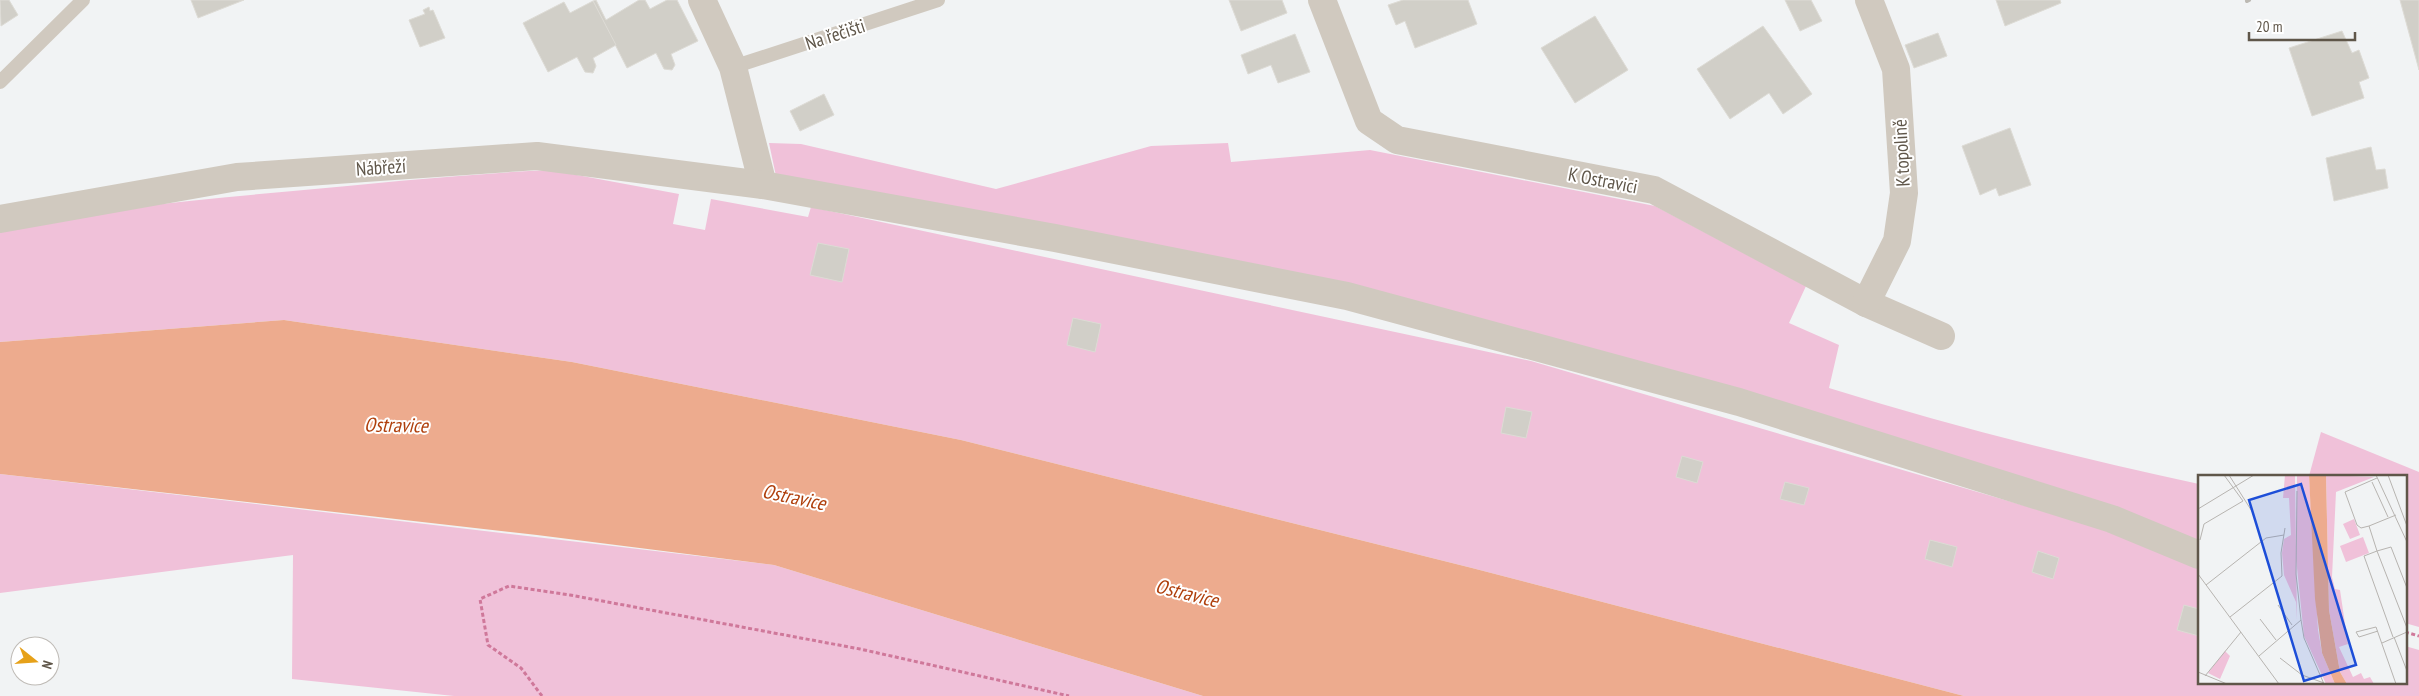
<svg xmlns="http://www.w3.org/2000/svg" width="2419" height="696" font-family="'PT Sans Narrow',sans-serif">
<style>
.green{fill:#f0c1d9}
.water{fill:#edab8e}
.building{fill:#d1cfc8;stroke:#dddbd5}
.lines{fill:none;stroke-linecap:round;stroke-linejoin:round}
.path{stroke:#cf789a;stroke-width:3;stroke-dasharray:4 2.5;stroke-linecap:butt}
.service{stroke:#d0c9bf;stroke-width:14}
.minor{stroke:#d0c9bf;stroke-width:28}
.rail{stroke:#bcb9b3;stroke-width:4}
.labels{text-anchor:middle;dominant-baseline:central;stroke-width:4;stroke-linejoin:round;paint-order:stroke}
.street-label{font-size:19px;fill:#5f5649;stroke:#fff}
.water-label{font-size:20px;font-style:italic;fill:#af3f0c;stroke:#fff}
.inset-road{fill:none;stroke:#b7b4b0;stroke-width:1}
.view{fill:#1d4ed8;fill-opacity:0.15;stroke:#1d4ed8;stroke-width:2.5}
.inset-edge{fill:none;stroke:#5f5649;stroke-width:2.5}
</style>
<rect width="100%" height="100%" fill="#f1f3f4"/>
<g class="green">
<path d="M769,143L801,144L996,189L1151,146L1228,143L1231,162L1370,150L1655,206L1806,286L1789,323L1839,345L1829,388C1951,426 2074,457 2199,484V545L1765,400L776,176Z"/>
<path d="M550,170L679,194L673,224L705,230L711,199L808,217L811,207L1531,361L2107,530L2199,566V682H2405V646L2419,650V696H1964L1472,568L961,440L572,362L284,320L0,342V229C96,209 195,200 293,191C379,183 464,174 550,170Z"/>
<polygon points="2321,432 2419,472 2419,627 2405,623 2405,476 2309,476"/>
<polygon points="0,474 774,565 1203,696 454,696 292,679 293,555 0,593"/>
</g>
<polygon class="water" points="284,320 572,362 961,440 1472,568 1964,696 1203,696 774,565 537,535 0,474 0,342"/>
<g class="building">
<polygon points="0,0 9,0 18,15 1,26"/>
<polygon points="191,0 244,0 198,18"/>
<polygon points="596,0 606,20 639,0 645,0 650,9 667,0 677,0 698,41 671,54 675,65 672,70 664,69 656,53 627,68 593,1"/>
<polygon points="1229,0 1282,0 1287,13 1241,31"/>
<polygon points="1403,0 1468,0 1477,24 1415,48 1405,21 1396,25 1388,5"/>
<polygon points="1785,0 1811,0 1822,21 1800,31"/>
<polygon points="1996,0 2060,0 2061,3 2005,26"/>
<polygon points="2400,0 2419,0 2419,70"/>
<polygon points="593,1 616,45 593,58 596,66 593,73 585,72 577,57 548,72 523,23 564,2 570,13"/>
<polygon points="429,7 430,11 433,10 445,38 420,47 409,20 425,14 423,10"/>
<polygon points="1595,16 1628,70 1575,103 1541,48"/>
<polygon points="1763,26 1812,94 1783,114 1769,93 1730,119 1697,69"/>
<polygon points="2342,31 2352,53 2359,50 2369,78 2359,82 2364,98 2312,116 2289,48"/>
<polygon points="1938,33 1947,56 1914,68 1905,45"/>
<polygon points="1295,34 1310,72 1278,83 1271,65 1248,74 1241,55"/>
<polygon points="824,94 834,115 800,131 790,111"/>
<polygon points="2010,128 2031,185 1999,196 1996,188 1980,195 1962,146"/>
<polygon points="2371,147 2376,170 2385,169 2388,188 2334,201 2326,158"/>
<polygon points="818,243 849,249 842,282 810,275"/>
<polygon points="1073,318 1101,324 1095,352 1067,345"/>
<polygon points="1506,407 1532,412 1526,438 1501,433"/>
<polygon points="1682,456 1703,462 1697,483 1676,477"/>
<polygon points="1785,482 1809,488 1804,505 1780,499"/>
<polygon points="1930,540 1957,547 1952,567 1925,559"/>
<polygon points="2038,551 2059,558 2053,579 2032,572"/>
<polygon points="2184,605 2199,609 2199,636 2177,630"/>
</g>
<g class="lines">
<g class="path">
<polyline points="2405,632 2419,636"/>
<polyline points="542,696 521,668 488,645 480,599 509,586 570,595 860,649 1069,696"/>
</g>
<g class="service">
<polyline points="733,67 938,0"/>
<polyline points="0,82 83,0"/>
</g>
<g class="minor">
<polyline points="702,0 733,67 763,185"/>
<polyline points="1322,0 1369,121 1397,140 1654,190 1866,303 1941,336"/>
<polyline points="0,219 237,177 537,156 763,185 1055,238 1347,296 1739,402 2112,519 2199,555"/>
<polyline points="1866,303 1897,241 1904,193 1896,69 1869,0"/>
</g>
<polyline class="rail" points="2247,1 2249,0"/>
</g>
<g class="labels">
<g class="street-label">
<text transform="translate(835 34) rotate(-18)">Na řečišti</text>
<text transform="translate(1901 153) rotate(-93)">K topolině</text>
<text transform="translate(381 167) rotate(-4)">Nábřeží</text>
<text transform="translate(1603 180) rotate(11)">K Ostravici</text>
</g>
<g class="water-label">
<text transform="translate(396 425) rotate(1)">Ostravice</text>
<text transform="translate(794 497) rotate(12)">Ostravice</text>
<text transform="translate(1187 593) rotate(14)">Ostravice</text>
</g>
</g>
<g transform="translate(2198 475)">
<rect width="209" height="209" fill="#f1f3f4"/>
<path d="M87,0H97L99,145L98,127L86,100L84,78L86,64L93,60L91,23H85ZM99,0H111L120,155L124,178L137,209H128L106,161L98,83ZM128,0L176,2L138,17L134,102L137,114L142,115L150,169L141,172L155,202L163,198L166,204L172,202L176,209H149L142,197L131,135ZM156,44L162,60L152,64L145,49ZM165,62L171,78L148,87L142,71ZM27,176L32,181L22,204L10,198Z" fill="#f0c1d9"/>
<path d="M111,0H128L131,135L142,197L149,209H137L124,178L117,124Z" fill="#edab8e"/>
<path class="inset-road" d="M31,0L55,38M178,0L209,67M190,0L209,51M174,7L190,42M99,16L98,99L103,145L106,163L126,209M0,34L56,0M198,40L171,51L179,76L193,72L209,113M171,51L163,53L159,50L147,17L179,3M2,65L6,49L45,26L26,0M0,99L81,209M8,110L68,63L86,60M80,130L94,150M32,142L84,101L83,78L87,53M62,144L78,165M180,156L161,162L158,157L178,152L198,209M195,162L166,81L179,76L209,153M196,162L209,196M184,168L209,157M61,181L103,145M82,183L104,200L126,208M0,197L29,209M7,201L43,157"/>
<path class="view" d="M103,9L158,190L106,206L51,25Z"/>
<rect width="209" height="209" class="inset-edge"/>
</g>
<g transform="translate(35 661) rotate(107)"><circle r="24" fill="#ffffff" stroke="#bfbbb6"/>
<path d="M0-4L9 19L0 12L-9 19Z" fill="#e6a119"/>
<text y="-8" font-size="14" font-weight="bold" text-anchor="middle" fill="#5f5649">N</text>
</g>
<path d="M2249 32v8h106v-8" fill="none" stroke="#5f5649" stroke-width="2.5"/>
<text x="2256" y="32" font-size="15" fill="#5f5649" stroke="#ffffff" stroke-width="4" paint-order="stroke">20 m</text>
</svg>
